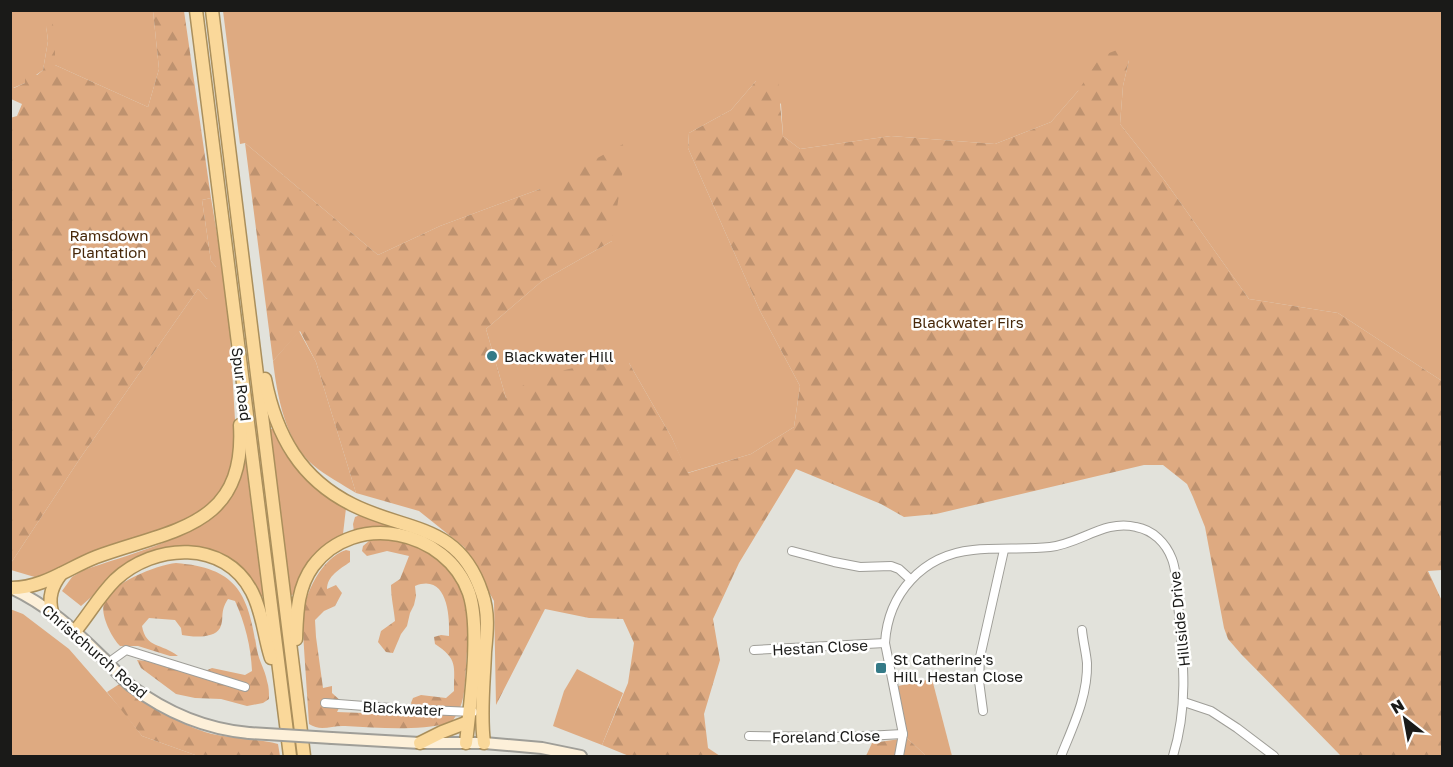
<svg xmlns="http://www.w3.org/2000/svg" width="1453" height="767" font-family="'Golos Text',sans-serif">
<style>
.grass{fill:#deaa81}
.forest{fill:url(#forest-firs)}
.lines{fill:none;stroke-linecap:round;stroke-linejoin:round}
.minor-casing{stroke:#9f9e98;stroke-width:10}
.secondary-casing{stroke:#9f9e98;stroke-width:14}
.trunk-casing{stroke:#aa8f5c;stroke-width:15}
.minor{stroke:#fff;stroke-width:8}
.secondary{stroke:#fdf0d9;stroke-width:10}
.trunk{stroke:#fad89a;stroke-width:12}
.secondary-bridge-casing{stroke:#9f9e98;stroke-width:14;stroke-linecap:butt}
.secondary-bridge{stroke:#fdf0d9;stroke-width:10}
.poi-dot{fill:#347a87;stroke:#fffffe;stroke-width:2}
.labels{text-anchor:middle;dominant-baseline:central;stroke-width:5;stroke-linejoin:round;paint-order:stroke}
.park-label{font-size:15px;fill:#47280a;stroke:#fffffe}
.poi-label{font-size:15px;fill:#1a1a18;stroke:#fffffe;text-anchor:start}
.street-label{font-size:15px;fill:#1a1a18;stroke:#fffffe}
</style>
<defs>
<pattern id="forest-firs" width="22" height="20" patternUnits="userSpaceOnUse" patternTransform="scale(1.5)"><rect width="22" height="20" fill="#deaa81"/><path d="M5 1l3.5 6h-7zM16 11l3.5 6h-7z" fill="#be926f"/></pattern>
</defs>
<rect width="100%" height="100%" fill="#e2e2db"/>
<g class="grass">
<polygon points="11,11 153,11 159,69 148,107 55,65 46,25 48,41 43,70 25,83 13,88 11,85 12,73"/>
<polygon points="223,11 1442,11 1442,381 1338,313 1249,299 1165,181 1120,124 1123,86 1129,60 1078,91 1051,122 995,144 891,136 800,149 783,136 781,104 756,81 731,110 689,133 688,148 760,311 800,386 794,427 751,454 687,473 672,438 629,363 506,398 486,329 542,281 612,241 540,189 440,226 378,255 245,143 240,144"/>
<polygon points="211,198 228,300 236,437 236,451 222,492 189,520 49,576 47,573 38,578 11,570 11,563 81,457 198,289 207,299 216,267 211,261 202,200"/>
<path d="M299,331L316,362L356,493C342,484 326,476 313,465C285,441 277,395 273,361Z"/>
<path d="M270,429H274C284,465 315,488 346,508L343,534L313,556L294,594L290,596Z"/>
<path d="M244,459L246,463L263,596L261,598L240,570L172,549L97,592L81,606L62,591L72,577L84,570C131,553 203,538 232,494C239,484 241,470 244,459Z"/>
<polygon points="360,515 413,532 413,535 354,532 353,524 355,517"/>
<polygon points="10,609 23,614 69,649 123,711 142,736 198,756 11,756"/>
<polygon points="577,669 623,693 602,745 553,726 564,691"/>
<polygon points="932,679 952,756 926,756 907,738 898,686"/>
</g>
<g class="forest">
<polygon points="153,11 184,11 211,198 202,200 211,261 216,267 218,285 207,299 198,289 81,457 11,563 10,118 17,116 22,104 11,99 11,85 14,88 25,83 25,75 37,75 43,70 48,41 46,25 51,20 55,30 55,65 148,107 159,69"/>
<polygon points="1117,50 1129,60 1123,86 1120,124 1165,181 1249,299 1338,313 1442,381 1442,570 1428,571 1442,601 1442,756 1341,756 1241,654 1228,639 1224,628 1205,527 1193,497 1187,484 1163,465 1144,465 936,514 904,517 881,504 796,469 739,563 713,619 720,660 704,714 708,748 720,756 629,756 602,745 628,683 634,643 623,619 589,618 545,609 496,705 494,601 464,547 419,511 356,493 316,362 300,331 273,361 245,143 378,255 440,226 540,189 627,142 612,241 542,281 486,329 506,398 533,378 593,363 629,363 672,438 688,473 751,454 794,427 800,386 760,311 688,148 689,133 731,110 756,81 778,80 783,136 800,149 891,136 995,144 1051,122 1078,91 1101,56"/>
<path d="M383,538C419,541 455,565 465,602C471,623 467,645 466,667C464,689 466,704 451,723C415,731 381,728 345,726C332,725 321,732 309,724L302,618C305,594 321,558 346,550L350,551V562C340,569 327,576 327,589L336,585L342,593L335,606L324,611L315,620L316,637L323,688L332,686V693L342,702L337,712L416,715L411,703L413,698L421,695L446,698L454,691C454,666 458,659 435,644L434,637L441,635L449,636C450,615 447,573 415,586L416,596L414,605L410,613L407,626L401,634L393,653L386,652L378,642L381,631L395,621C394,609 391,598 391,585L400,579L409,556L387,551L367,556L362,551L363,546L369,541Z"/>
<path d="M176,563C238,568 248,594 257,650C259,661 265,670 267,681C269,687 269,693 269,699L263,703L247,706L221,699L195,698L176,694L141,668L137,660L146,661L196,675L212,668L245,675L252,671C251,647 245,623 235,601L228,599C219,613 225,618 220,628C214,639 192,637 182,635L181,628L175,620L149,618L142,626C146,649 162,643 178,656H170L138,646H120C112,638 100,615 104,603C111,583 156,565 176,563Z"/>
<path d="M121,683C148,702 173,722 205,732C228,739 255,738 278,744L280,756H198L142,736L107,692Z"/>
<polygon points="907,738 926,756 866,756 872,743"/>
</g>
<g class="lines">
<g class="minor-casing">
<g id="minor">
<polyline points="792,551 834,562 860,567 891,566 899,569 910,579"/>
<polyline points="754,650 885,643"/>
<polyline points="108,663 126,650 245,687"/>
<polyline points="1184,702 1211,711 1237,728 1274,756"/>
<polyline points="325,703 404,709 473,712"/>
<polyline points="983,711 979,681 980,657 1004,550"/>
<polyline points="749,736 847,737 903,734"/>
<path d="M899,756L903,734L885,643C888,594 922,555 973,550C998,547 1024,550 1050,547C1080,544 1105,519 1136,527C1153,530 1166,543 1172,559C1177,572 1177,590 1178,604C1183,657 1189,704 1173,756"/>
<path d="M1061,756C1073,726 1088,696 1087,663C1086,652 1083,641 1082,630"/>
</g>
</g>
<g class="secondary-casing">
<g id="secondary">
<path d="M11,588C47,605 74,629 102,657C112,666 121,678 131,686C167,713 205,729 249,733"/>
<polyline points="332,738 420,743 484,743 542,748 581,756"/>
</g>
</g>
<g class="trunk-casing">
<g id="trunk">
<polyline points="196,10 290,756"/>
<polyline points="212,10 304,756"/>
<path d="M265,379C276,435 300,479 353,505C407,532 459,523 482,593C489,612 487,632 485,652C484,682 480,713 484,743"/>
<path d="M12,588C43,588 68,568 96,557C172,529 246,528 240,425"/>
<path d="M52,612C48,597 52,586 61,574"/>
<path d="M76,630C89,614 100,595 115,580C154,543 225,539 252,592C263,613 264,637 271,658"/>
<path d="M296,639C297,613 297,588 313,566C355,510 447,530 469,593C481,629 470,704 466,743"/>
<polyline points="420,743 442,732 468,722"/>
</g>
</g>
<use href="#minor" class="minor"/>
<use href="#secondary" class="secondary"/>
<use href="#trunk" class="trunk"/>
<g class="secondary-bridge-casing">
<polyline id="secondary-bridge" points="249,733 332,738"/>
</g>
<use href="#secondary-bridge" class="secondary-bridge"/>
</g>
<g class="poi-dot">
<circle cx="492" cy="356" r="6"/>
<rect x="875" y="662" width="12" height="12" rx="3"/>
</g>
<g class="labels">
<g class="park-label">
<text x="109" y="235">Ramsdown<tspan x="109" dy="17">Plantation</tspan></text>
<text x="968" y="322">Blackwater Firs</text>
</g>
<g class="poi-label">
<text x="504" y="356">Blackwater Hill</text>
<text x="893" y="659">St Catherine's<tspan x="893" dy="17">Hill, Hestan Close</tspan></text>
</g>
<g class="street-label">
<text transform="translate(242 384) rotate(83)">Spur Road</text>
<text transform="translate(1179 619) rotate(-96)">Hillside Drive</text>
<text transform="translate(820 647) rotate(-3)">Hestan Close</text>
<text transform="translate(95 651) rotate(41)">Christchurch Road</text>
<text transform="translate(403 708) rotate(3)">Blackwater</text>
<text transform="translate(826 736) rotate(-1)">Foreland Close</text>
</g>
</g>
<rect width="1453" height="767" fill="none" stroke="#1a1a18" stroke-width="24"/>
<g transform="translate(1405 719) rotate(329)" stroke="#fffffe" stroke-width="4.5" paint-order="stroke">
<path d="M0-4.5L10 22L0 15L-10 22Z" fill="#1a1a18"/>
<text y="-9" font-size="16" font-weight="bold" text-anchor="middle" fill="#1a1a18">N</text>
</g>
</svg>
